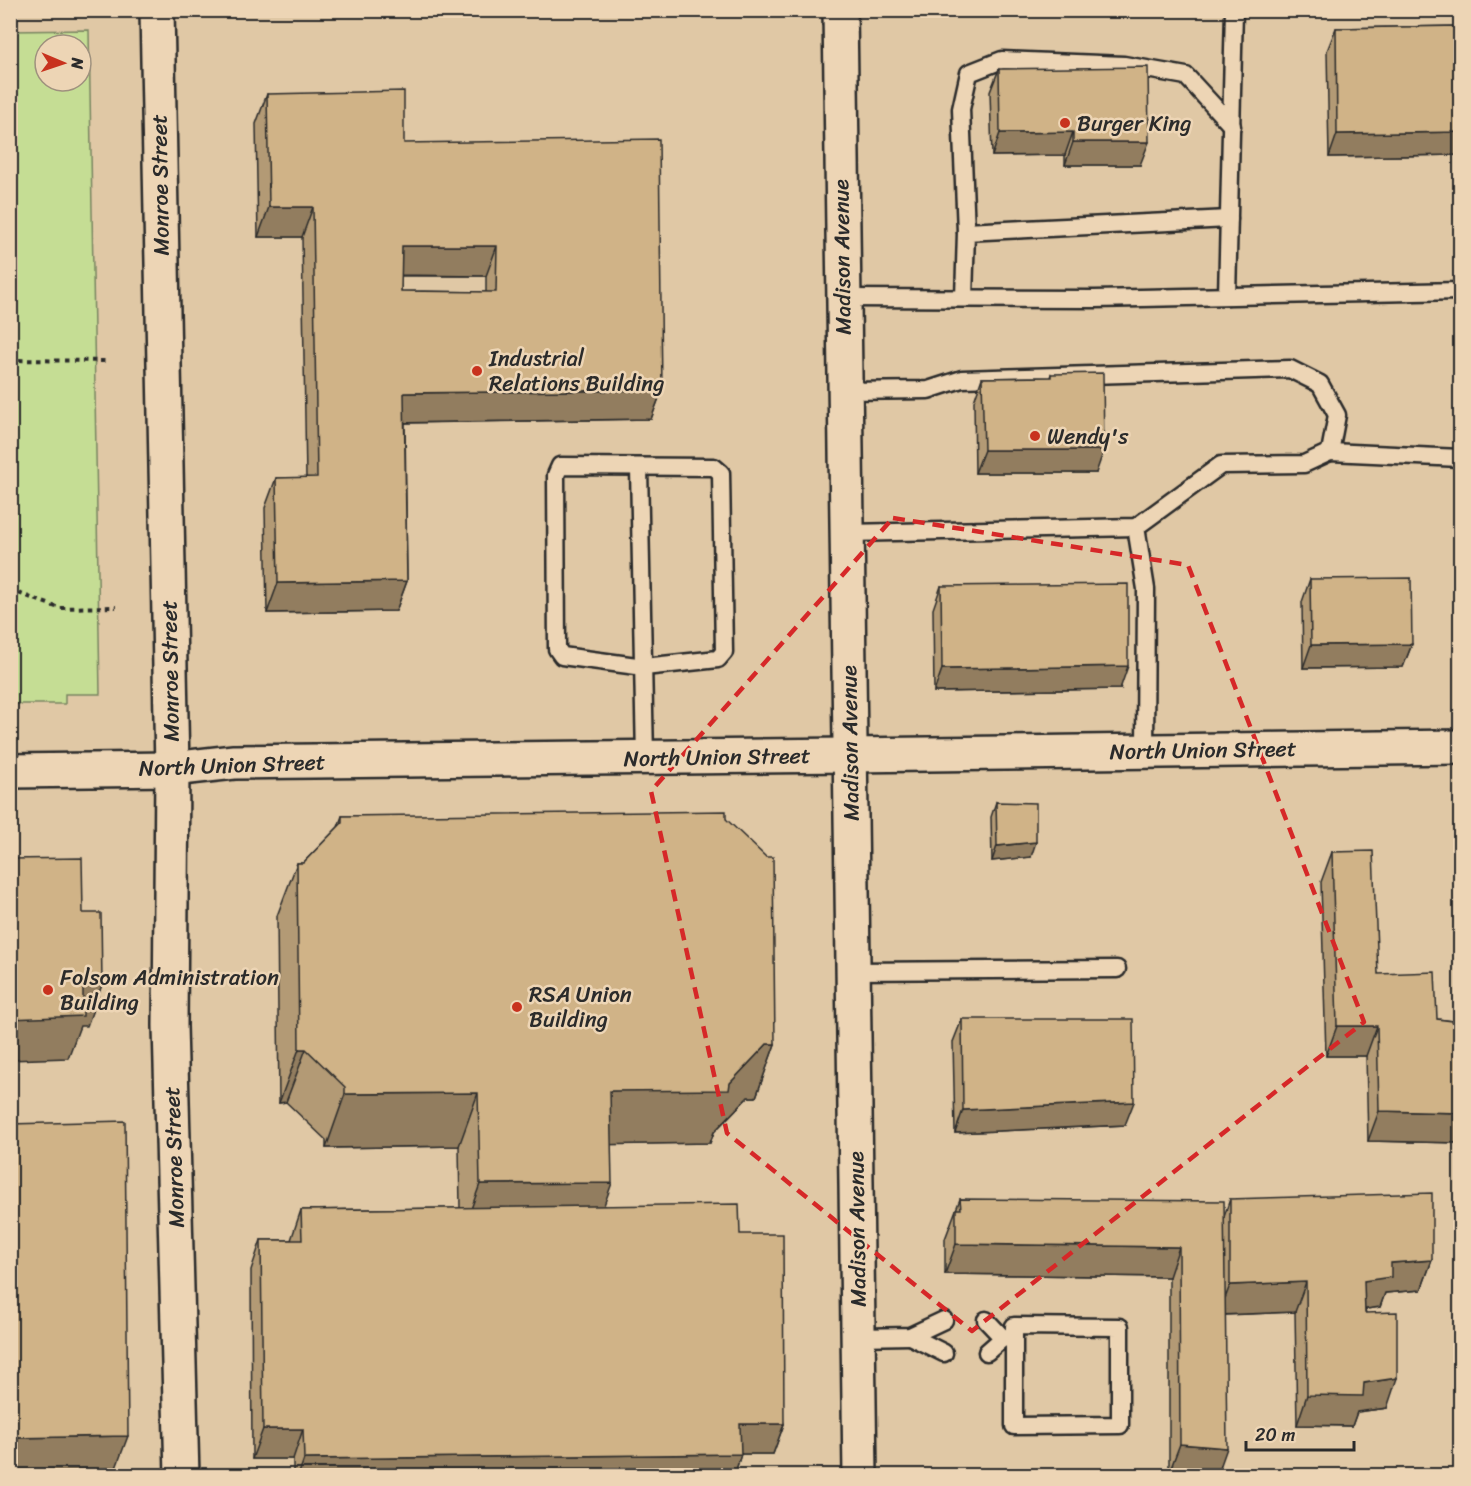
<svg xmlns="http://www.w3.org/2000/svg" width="1471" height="1486" font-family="Sriracha,sans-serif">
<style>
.built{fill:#e0c8a5;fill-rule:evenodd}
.green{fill:#c5dd94;stroke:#788460;stroke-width:1.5;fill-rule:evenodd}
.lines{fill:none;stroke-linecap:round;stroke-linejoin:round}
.lane-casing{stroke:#2b2b2b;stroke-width:21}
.street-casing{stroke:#2b2b2b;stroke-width:38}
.secondary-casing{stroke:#2b2b2b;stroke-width:38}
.path{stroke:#2b2b2b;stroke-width:4;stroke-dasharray:4.5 4.5;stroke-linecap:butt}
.lane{stroke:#edd5b5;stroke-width:16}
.street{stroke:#edd5b5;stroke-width:33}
.secondary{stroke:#edd5b5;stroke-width:33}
.wall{fill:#b39a74;stroke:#2b2b2b;stroke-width:1.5;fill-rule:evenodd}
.shaded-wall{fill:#927d5e;stroke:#2b2b2b;stroke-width:1.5}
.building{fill:#d0b387;stroke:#2b2b2b;stroke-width:1.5;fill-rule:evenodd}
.marked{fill:none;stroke:#d62828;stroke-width:4.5;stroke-dasharray:12 8;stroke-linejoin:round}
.poi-dot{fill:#c8321e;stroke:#edd5b5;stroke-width:2}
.labels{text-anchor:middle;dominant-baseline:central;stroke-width:5;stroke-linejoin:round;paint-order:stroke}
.poi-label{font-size:22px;fill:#2b2b2b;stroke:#edd5b5;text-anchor:start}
.street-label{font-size:22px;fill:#2b2b2b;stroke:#edd5b5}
</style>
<rect width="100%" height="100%" fill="#edd5b5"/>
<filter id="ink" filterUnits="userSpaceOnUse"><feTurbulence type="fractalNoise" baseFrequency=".0167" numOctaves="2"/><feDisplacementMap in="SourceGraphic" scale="12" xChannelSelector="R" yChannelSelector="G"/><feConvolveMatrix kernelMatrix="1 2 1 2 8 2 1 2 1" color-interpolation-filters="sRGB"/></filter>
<g filter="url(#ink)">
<path class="built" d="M11,11H1460V1475H11ZM45,45H81V81H45Z"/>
<path class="green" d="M89,30L100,694H65V704H11V31ZM45,45H81V81H45Z"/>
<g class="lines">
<g class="lane-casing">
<g id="lane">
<polyline points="966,232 961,109 969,73 1002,60 1124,65 1186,76 1232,126"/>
<polyline points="1227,296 1234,10"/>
<polyline points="843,298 1095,299 1460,291"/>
<polyline points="964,298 966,232 1229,219"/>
<polyline points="845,391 928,390 962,379 1290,369 1320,384 1337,415 1330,452 1304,464 1221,465 1136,527 848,533"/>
<polyline points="1330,452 1460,458"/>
<polygon points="560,466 714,467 721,473 724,652 718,659 644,667 562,656 557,649 556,475"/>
<polyline points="639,468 645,758"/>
<polyline points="1136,527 1146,589 1145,751"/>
<polyline points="853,971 1117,969"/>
<polyline points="986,1320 1003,1338"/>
<polyline points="910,1336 944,1353"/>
<polyline points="859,1337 910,1336 944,1320"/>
<polyline points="987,1352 1003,1338 1014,1339 1014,1426 1120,1425 1120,1327 1014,1326 1014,1339"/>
</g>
</g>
<g class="street-casing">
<polyline id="street" points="850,755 1460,747"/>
</g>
<g class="secondary-casing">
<g id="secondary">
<polyline points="157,10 172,769 170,1026 182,1476"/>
<polyline points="840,10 860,1476"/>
<polyline points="10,771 172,769 234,762 850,755"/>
</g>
</g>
<g class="path">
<polyline points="10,360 108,361"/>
<polyline points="10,590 59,608 116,607"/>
</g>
<use href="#lane" class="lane"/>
<use href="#street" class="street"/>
<use href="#secondary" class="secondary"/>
</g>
<g class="wall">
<polygon points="1461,26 1460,155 1329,157 1327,51 1336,28"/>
<polygon points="999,69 1140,165 1065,165 1065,155 992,156 990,92"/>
<path d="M267,94L404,143L662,390L651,419L405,423L407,581L396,611L267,613L265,508L276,478H306L302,237H258L256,124ZM401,276H486V292L401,291Z"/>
<polygon points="1051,374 1096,473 975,473 974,401 982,378 1050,377"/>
<polygon points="1310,579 1412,644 1403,667 1303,668 1302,602"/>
<polygon points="941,586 1120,689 934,692 933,609"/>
<polygon points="996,802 1031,857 992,861 991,817"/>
<polygon points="342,816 726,819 775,1044 756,1097 748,1097 714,1132 710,1143 611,1144 603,1206 740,1234 784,1424 773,1454 741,1454 734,1476 293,1476 293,1459 252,1459 251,1270 261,1240 291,1240 301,1210 460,1208 459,1146 326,1148 326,1140 286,1102 279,1103 277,916 297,863 303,863 338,827"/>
<polygon points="1332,852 1378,974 1437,1019 1461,1022 1461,1143 1368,1141 1366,1056 1326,1056 1321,882"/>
<polygon points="962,1019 1125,1125 955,1133 953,1042"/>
<polygon points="960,1199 1224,1217 1230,1199 1432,1260 1421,1290 1385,1293 1380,1307 1365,1309 1387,1408 1357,1412 1352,1426 1297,1425 1295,1312 1225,1315 1217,1476 1192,1476 1169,1473 1169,1277 945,1274 945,1239"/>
</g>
<g class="shaded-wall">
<polygon points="1073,132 1065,155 992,156 1000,133"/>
<polygon points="1461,132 1460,155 1329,157 1337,134"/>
<polygon points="1073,142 1149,142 1140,165 1065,165"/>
<polygon points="269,207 313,207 302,237 258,237"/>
<polygon points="402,246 497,246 486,276 391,275"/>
<polygon points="662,390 651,419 394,423 404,393"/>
<polygon points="984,450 1104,450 1096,473 975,473"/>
<polygon points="407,581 396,611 267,613 278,583"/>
<polygon points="1412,644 1403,667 1303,668 1311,645"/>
<polygon points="1128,666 1120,689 934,692 942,669"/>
<polygon points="1036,842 1031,857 992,861 997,846"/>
<polygon points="83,985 102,985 87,1026 80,1026 68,1058 10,1060 10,1019"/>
<polygon points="1337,1026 1377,1026 1366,1056 1326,1056"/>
<polygon points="767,1044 775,1044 756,1097 748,1097 714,1132 710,1143 591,1145 610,1091 730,1083"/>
<polygon points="299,1049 306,1049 286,1102 279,1103"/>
<polygon points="478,1093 459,1146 326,1148 345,1094"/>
<polygon points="1134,1102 1125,1125 955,1133 963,1110"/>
<polygon points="1379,1111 1461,1113 1461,1143 1368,1141"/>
<polygon points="612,1183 593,1236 461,1237 480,1184"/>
<polygon points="956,1244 1179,1247 1169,1277 945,1274"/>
<polygon points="1432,1260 1421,1290 1385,1293 1380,1307 1353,1311 1364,1281 1391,1263"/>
<polygon points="1306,1282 1295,1312 1219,1315 1230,1285"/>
<polygon points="1397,1378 1387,1408 1357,1412 1352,1426 1297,1425 1307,1395 1364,1383"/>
<polygon points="740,1424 784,1424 773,1454 730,1454"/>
<polygon points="263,1429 303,1429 293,1459 252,1459"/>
<polygon points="128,1436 113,1476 10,1476 10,1438"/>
<polygon points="1180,1444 1227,1448 1217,1476 1192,1476 1169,1473"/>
<polygon points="741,1454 734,1476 298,1476 304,1459"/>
</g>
<g class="building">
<polygon points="1461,26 1461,132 1337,134 1336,28"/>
<polygon points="1148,67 1149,142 1073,142 1073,132 1000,133 999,69"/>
<path d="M404,91V143L659,139L662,390L404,393L407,581L278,583L276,478L317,477L313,207H269L267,94ZM402,246H497L496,292L401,291Z"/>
<polygon points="1103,373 1104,450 984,450 982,378 1051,377 1051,374"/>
<polygon points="1411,578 1412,644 1311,645 1310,579"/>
<polygon points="1128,584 1128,666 942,669 941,586"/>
<polygon points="996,802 1036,803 1036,842 997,846"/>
<polygon points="726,811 726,819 766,857 773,857 775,1044 767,1044 730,1083 729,1090 610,1091 612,1183 480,1184 478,1093 345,1094 345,1087 306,1049 299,1049 297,863 303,863 342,823 342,816"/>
<polygon points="1373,851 1378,974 1435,972 1437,1019 1461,1022 1461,1113 1379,1111 1377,1026 1337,1026 1332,852"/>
<polygon points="82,858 83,913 101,913 102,985 83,985 83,1016 10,1019 10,859"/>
<polygon points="962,1019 1133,1019 1134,1102 963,1110"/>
<polygon points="125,1121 128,1436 10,1438 10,1124"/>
<polygon points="1432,1193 1432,1260 1391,1263 1391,1277 1364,1281 1365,1313 1397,1312 1397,1378 1364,1383 1363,1396 1307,1395 1306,1282 1230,1285 1230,1199"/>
<polygon points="960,1199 1224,1201 1227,1448 1180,1444 1179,1247 956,1244 956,1209 961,1209"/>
<polygon points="739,1204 740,1234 783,1234 784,1424 740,1424 741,1454 304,1459 303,1429 263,1429 261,1240 302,1240 301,1210"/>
</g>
</g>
<path class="marked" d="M893,518L1188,565L1364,1022L972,1331L727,1133L651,791Z"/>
<g class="poi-dot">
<circle cx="1065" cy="123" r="6"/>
<circle cx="477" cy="371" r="6"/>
<circle cx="1035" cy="436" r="6"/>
<circle cx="48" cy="990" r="6"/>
<circle cx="517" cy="1007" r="6"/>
</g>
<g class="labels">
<g class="poi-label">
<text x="1077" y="123">Burger King</text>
<text x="489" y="358">Industrial<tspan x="489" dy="25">Relations Building</tspan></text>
<text x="1047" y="436">Wendy's</text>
<text x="60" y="977">Folsom Administration<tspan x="60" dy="25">Building</tspan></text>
<text x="529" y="994">RSA Union<tspan x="529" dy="25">Building</tspan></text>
</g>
<g class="street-label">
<text transform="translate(160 185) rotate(-91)">Monroe Street</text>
<text transform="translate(842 257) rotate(-91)">Madison Avenue</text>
<text transform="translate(170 671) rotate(-91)">Monroe Street</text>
<text transform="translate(850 743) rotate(-91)">Madison Avenue</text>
<text transform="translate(1203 750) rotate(-1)">North Union Street</text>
<text transform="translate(717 757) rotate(-1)">North Union Street</text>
<text transform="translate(232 765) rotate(-2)">North Union Street</text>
<text transform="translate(174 1157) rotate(-92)">Monroe Street</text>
<text transform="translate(857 1229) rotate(-91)">Madison Avenue</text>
</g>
</g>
<rect width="1471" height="1486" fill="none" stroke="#edd5b5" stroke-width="36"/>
<rect x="18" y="18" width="1435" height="1450" fill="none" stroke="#2b2b2b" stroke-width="2" filter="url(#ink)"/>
<g transform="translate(63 63) rotate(92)"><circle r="28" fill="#edd5b5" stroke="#9f917e" stroke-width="1.5"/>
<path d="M0-4.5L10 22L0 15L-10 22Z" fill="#c8321e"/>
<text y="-9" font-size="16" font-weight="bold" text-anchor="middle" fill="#2b2b2b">N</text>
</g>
<path d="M1246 1441v9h108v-9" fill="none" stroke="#2b2b2b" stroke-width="3"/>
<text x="1255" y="1441" font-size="18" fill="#2b2b2b" stroke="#edd5b5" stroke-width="4.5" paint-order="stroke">20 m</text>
</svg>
